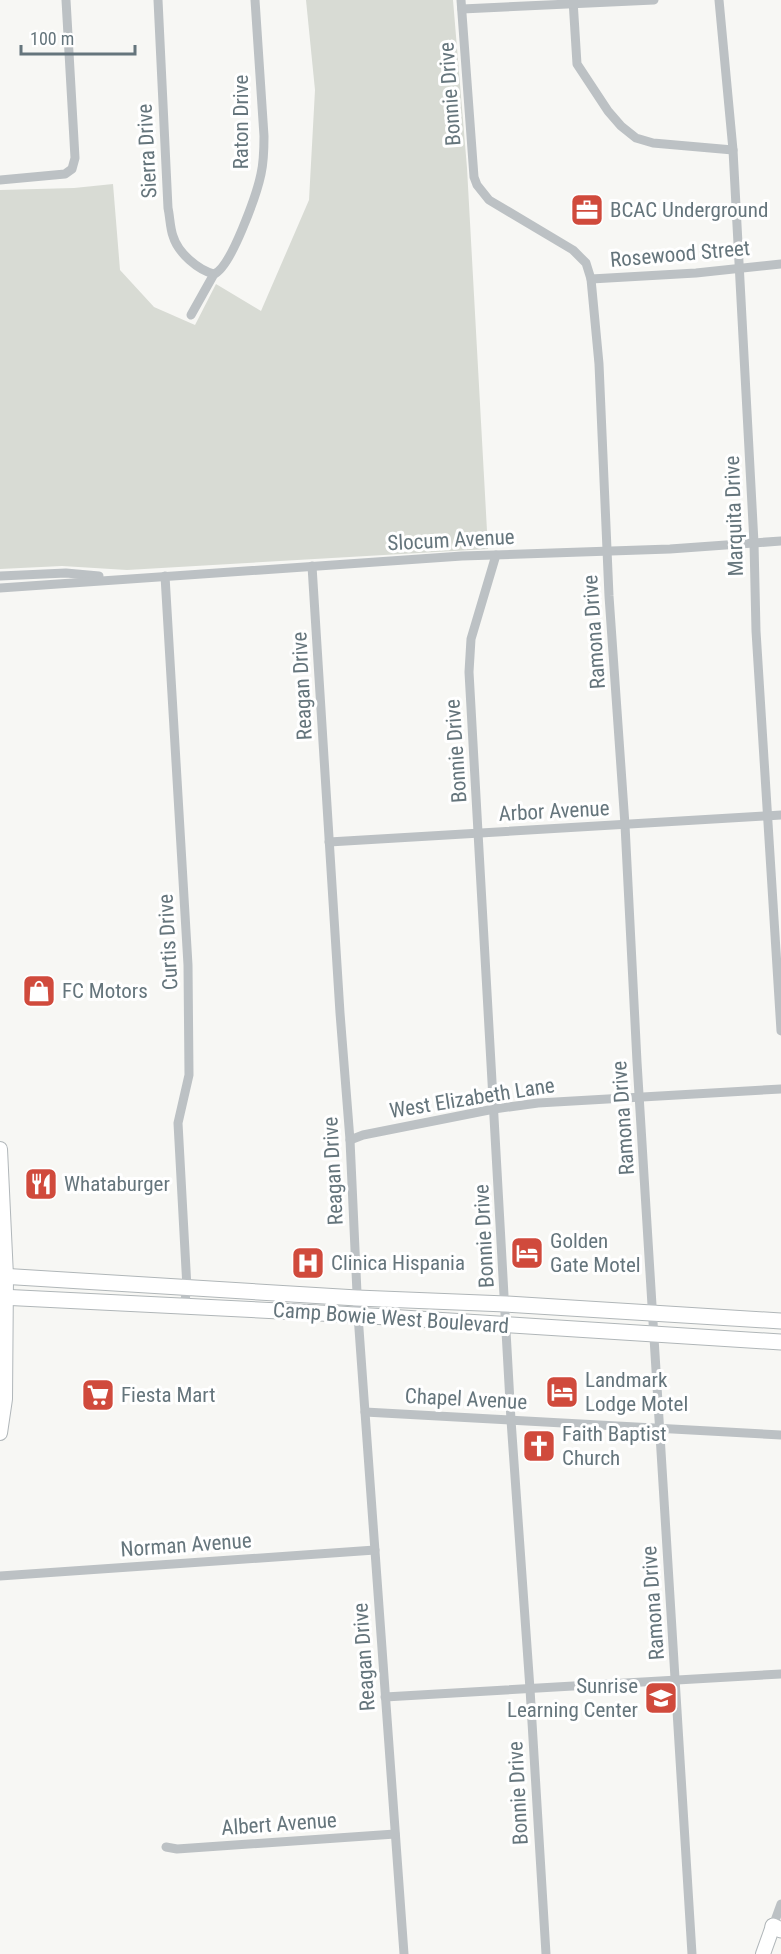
<svg xmlns="http://www.w3.org/2000/svg" width="781" height="1954" font-family="'Roboto Condensed',sans-serif">
<style>
.green{fill:#d8dbd4}
.lines{fill:none;stroke-linecap:round;stroke-linejoin:round}
.secondary-casing{stroke:#b1b7ba;stroke-width:16}
.primary-casing{stroke:#b0b6b8;stroke-width:17}
.street{stroke:#bcc1c4;stroke-width:9}
.secondary{stroke:#fff;stroke-width:14}
.primary{stroke:#fff;stroke-width:15}
.labels{text-anchor:middle;dominant-baseline:central;stroke-width:6;stroke-linejoin:round;paint-order:stroke}
.street-label{font-size:21px;fill:#65757c;stroke:#fff}
.poi-label{font-size:21px;fill:#65757c;stroke:#fff;text-anchor:start}
</style>
<rect width="100%" height="100%" fill="#f7f7f4"/>
<polygon class="green" points="306,0 453,0 467,168 488,549 127,570 62,566 0,569 0,190 74,188 113,184 120,270 154,307 195,325 216,284 261,311 309,200 315,90"/>
<g class="lines">
<g class="secondary-casing">
<g id="secondary">
<polyline points="0,1149 6,1276 5,1399 0,1433"/>
<polyline points="763,1954 773,1926"/>
</g>
</g>
<g class="primary-casing">
<g id="primary">
<polyline points="0,1276 357,1298 506,1304 781,1321"/>
<polyline points="0,1297 339,1314 781,1342"/>
<polyline points="773,1926 781,1930"/>
</g>
</g>
<g class="street">
<path d="M158,0L168,208C170,217 170,228 173,236C178,253 198,270 214,274C231,268 257,193 261,174C264,161 264,149 264,136L255,0"/>
<polyline points="461,0 474,177 477,185 489,200 573,250 586,263 591,279 599,364 609,596 625,825 637,1062 692,1954"/>
<polyline points="573,0 577,64 608,111 621,126 636,138 653,143 733,150"/>
<polyline points="719,0 733,150 754,543 756,631 781,1031"/>
<polyline points="462,9 654,0"/>
<polyline points="0,180 65,174 72,169 75,158 66,0"/>
<polyline points="591,279 696,273 781,264"/>
<polyline points="191,315 214,274"/>
<polyline points="496,555 471,639 469,672 511,1420 530,1689 546,1954"/>
<polyline points="312,566 340,1013 350,1140 358,1315 404,1954"/>
<polyline points="0,576 66,573 99,576"/>
<polyline points="165,576 188,965 189,1075 178,1123 187,1288 184,1306"/>
<polyline points="0,588 462,556 670,549 781,541"/>
<polyline points="329,842 781,815"/>
<polyline points="350,1140 363,1135 494,1109 538,1103 781,1089"/>
<polyline points="365,1412 781,1435"/>
<polyline points="0,1576 375,1550"/>
<polyline points="385,1697 781,1674"/>
<polyline points="166,1847 177,1849 395,1834"/>
<polyline points="773,1926 781,1904"/>
</g>
<use href="#secondary" class="secondary"/>
<use href="#primary" class="primary"/>
</g>
<defs>
<g id="office-square" transform="scale(1.725)"><rect x="-9" y="-9" width="18" height="18" rx="4" fill="#d04a3c" stroke="#fff"/><path d="M-6-3h4V-5.5h4V-3h4V5H-6ZM-1-4.5V-3h2v-1.5ZM-6 0V1H6V0Z" fill="#fff"/></g>
<g id="shop-square" transform="scale(1.725)"><rect x="-9" y="-9" width="18" height="18" rx="4" fill="#d04a3c" stroke="#fff"/><path d="M-5-2.5h2.3a2.7 3.5 0 0 1 5.4 0H5L5.5 6h-11ZM-1.5-2.5h3a1.5 2.3 0 0 0-3 0Z" fill="#fff"/></g>
<g id="restaurant-square" transform="scale(1.725)"><rect x="-9" y="-9" width="18" height="18" rx="4" fill="#d04a3c" stroke="#fff"/><path d="M-5-6h1v4h1v-4h1v4h1v-4h1v5L-1.5 .5V6h-2V.5L-5-1ZM5-6V6H3V1.5H1.5Q1.5-4 5-6Z" fill="#fff"/></g>
<g id="hotel-square" transform="scale(1.725)"><rect x="-9" y="-9" width="18" height="18" rx="4" fill="#d04a3c" stroke="#fff"/><path d="M-6-4.5h1.5V1H6V5H4.5V3h-9V5H-6ZM-4 0a1.8 1.8 0 1 1 3.6 0ZM.5 0V-2.5h3Q6-2.5 6 0Z" fill="#fff"/></g>
<g id="hospital-square" transform="scale(1.725)"><rect x="-9" y="-9" width="18" height="18" rx="4" fill="#d04a3c" stroke="#fff"/><path d="M-5-5h3v3.5h4V-5h3V5h-3V1.5h-4V5h-3Z" fill="#fff"/></g>
<g id="supermarket-square" transform="scale(1.725)"><rect x="-9" y="-9" width="18" height="18" rx="4" fill="#d04a3c" stroke="#fff"/><path d="M-6-5.5h2.5l.6 2H6L4.5 2H-2.5L-4.4-4H-6ZM-1.5 3.2a1.3 1.3 0 1 0 .1 0ZM3 3.2a1.3 1.3 0 1 0 .1 0Z" fill="#fff"/></g>
<g id="church-square" transform="scale(1.725)"><rect x="-9" y="-9" width="18" height="18" rx="4" fill="#d04a3c" stroke="#fff"/><path d="M-1.2-6h2.4v3.5h3.3v2.4h-3.3V6h-2.4V-.1h-3.3v-2.4h3.3Z" fill="#fff"/></g>
<g id="school-square" transform="scale(1.725)"><rect x="-9" y="-9" width="18" height="18" rx="4" fill="#d04a3c" stroke="#fff"/><path d="M0-5L7-2L0 1L-7-2ZM-4 1L0 2.5L4 1V4Q0 6-4 4Z" fill="#fff"/></g>
</defs>
<g fill-rule="evenodd">
<use href="#office-square" x="587" y="210"/>
<use href="#shop-square" x="39" y="991"/>
<use href="#restaurant-square" x="41" y="1184"/>
<use href="#hotel-square" x="527" y="1253"/>
<use href="#hospital-square" x="308" y="1263"/>
<use href="#hotel-square" x="562" y="1392"/>
<use href="#supermarket-square" x="98" y="1395"/>
<use href="#church-square" x="539" y="1446"/>
<use href="#school-square" x="661" y="1698"/>
</g>
<g class="labels">
<g class="street-label">
<text transform="translate(450 94) rotate(-94)">Bonnie Drive</text>
<text transform="translate(241 122) rotate(-90)">Raton Drive</text>
<text transform="translate(147 151) rotate(-93)">Sierra Drive</text>
<text transform="translate(680 254) rotate(-5)">Rosewood Street</text>
<text transform="translate(734 516) rotate(-92)">Marquita Drive</text>
<text transform="translate(451 540) rotate(-3)">Slocum Avenue</text>
<text transform="translate(594 632) rotate(-94)">Ramona Drive</text>
<text transform="translate(302 686) rotate(-93)">Reagan Drive</text>
<text transform="translate(456 751) rotate(-94)">Bonnie Drive</text>
<text transform="translate(554 811) rotate(-3)">Arbor Avenue</text>
<text transform="translate(168 942) rotate(-93)">Curtis Drive</text>
<text transform="translate(472 1098) rotate(-9)">West Elizabeth Lane</text>
<text transform="translate(623 1118) rotate(-94)">Ramona Drive</text>
<text transform="translate(333 1171) rotate(-93)">Reagan Drive</text>
<text transform="translate(484 1236) rotate(-93)">Bonnie Drive</text>
<text transform="translate(391 1318) rotate(4)">Camp Bowie West Boulevard</text>
<text transform="translate(466 1399) rotate(3)">Chapel Avenue</text>
<text transform="translate(186 1545) rotate(-4)">Norman Avenue</text>
<text transform="translate(653 1603) rotate(-94)">Ramona Drive</text>
<text transform="translate(364 1657) rotate(-94)">Reagan Drive</text>
<text transform="translate(518 1793) rotate(-93)">Bonnie Drive</text>
<text transform="translate(279 1824) rotate(-4)">Albert Avenue</text>
</g>
<g class="poi-label">
<text x="610" y="210">BCAC Underground</text>
<text x="62" y="991">FC Motors</text>
<text x="64" y="1184">Whataburger</text>
<text x="550" y="1241">Golden<tspan x="550" dy="24">Gate Motel</tspan></text>
<text x="331" y="1263">Clinica Hispania</text>
<text x="585" y="1380">Landmark<tspan x="585" dy="24">Lodge Motel</tspan></text>
<text x="121" y="1395">Fiesta Mart</text>
<text x="562" y="1434">Faith Baptist<tspan x="562" dy="24">Church</tspan></text>
<text x="638" y="1686" text-anchor="end">Sunrise<tspan x="638" dy="24">Learning Center</tspan></text>
</g>
</g>
<path d="M21 45v9h114v-9" fill="none" stroke="#65757c" stroke-width="3"/>
<text x="30" y="45" font-size="18" fill="#65757c" stroke="#ffffff" stroke-width="4.5" paint-order="stroke">100 m</text>
</svg>
